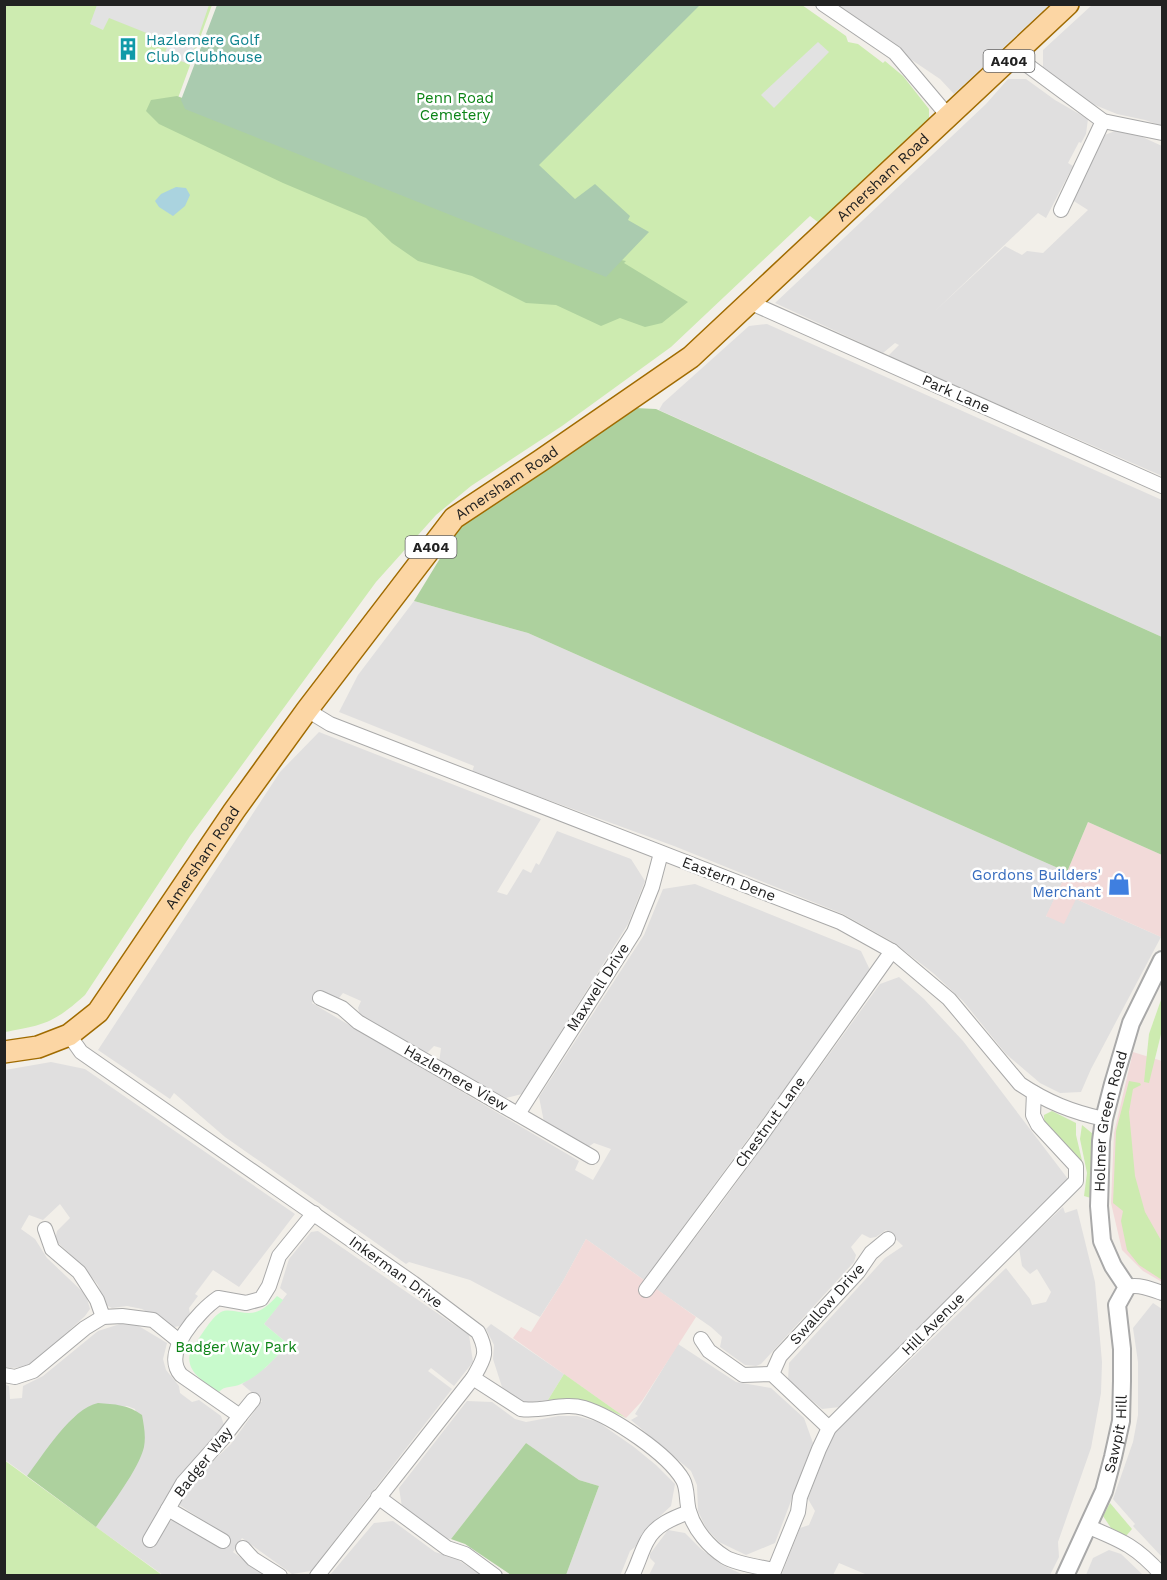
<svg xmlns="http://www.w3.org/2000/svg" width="1167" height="1580" font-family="'Work Sans',sans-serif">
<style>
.residential{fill:#e0dfdf}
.commercial{fill:#f2dad9}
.grass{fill:#cdebb0}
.forest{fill:#add19e}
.cemetery{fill:#aacbaf}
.park{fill:#c8facc}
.parking{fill:#e2e2e2}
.water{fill:#aad3df}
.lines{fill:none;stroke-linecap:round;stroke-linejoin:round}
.minor-casing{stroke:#a9a9a9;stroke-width:16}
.tertiary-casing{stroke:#a9a9a9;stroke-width:20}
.primary-casing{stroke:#a06b00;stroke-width:24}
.minor{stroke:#fff;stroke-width:14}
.tertiary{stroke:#fff;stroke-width:16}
.primary{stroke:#fcd6a4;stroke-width:21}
.labels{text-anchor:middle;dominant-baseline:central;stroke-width:5;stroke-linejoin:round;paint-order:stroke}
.shield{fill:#fff;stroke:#646464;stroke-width:1.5}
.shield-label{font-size:14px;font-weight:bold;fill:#222}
.culture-label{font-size:15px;fill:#0d838f;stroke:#fff;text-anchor:start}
.park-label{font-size:15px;fill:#0c8416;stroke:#fff}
.street-label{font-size:15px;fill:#222;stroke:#fff}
.shop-label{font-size:15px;fill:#366cbe;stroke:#fff;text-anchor:end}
</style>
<rect width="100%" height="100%" fill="#f2efe9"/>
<g class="residential">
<polygon points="830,5 1049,5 954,94 940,79"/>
<polygon points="1092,5 1162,5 1162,126 1145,120 1117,114 1090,103 1043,71 1043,50"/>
<polygon points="1008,79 1026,79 1055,100 1088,119 1086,134 1081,143 1079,142 1068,163 1073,166 1046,218 1038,213 935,311 1005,246 1022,255 1027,251 1043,253 1088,210 1069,198 1102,136 1115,131 1138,135 1162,146 1162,476 888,356 899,345 895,343 883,353 775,303 986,104"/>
<polygon points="767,324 1162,500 1162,637 659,410 663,403 749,326"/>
<polygon points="414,601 528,633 1067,872 1046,917 1076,899 1161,937 1091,1069 1081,1092 1060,1093 1040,1083 1006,1054 963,1001 933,973 893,942 843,914 674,846 472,772 474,766 339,712 358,675"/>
<polygon points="319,732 541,819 497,892 507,895 523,869 531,873 536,863 539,865 557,831 631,859 645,881 628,924 522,1094 506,1098 439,1063 441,1048 434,1046 427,1053 416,1052 360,1015 358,1008 361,1001 343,993 339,998 333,999 321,991 317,993 312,1003 579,1161 575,1170 593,1180 611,1149 594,1143 588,1147 584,1146 544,1122 539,1097 644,935 663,889 695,884 861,951 870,970 828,1030 644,1280 586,1239 563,1281 540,1317 470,1280 409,1262 406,1264 225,1137 174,1093 170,1099 98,1050 280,772"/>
<polygon points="899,977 924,999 963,1041 1068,1179 840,1407 822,1409 788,1380 789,1363 885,1258 903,1246 886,1230 876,1237 870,1238 862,1234 851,1247 856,1255 854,1262 761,1364 756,1366 745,1365 720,1347 722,1337 711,1327 656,1289 718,1208 880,984"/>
<polygon points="51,1062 85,1069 295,1214 239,1287 213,1270 195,1294 198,1296 189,1308 190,1315 180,1326 174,1327 142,1309 127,1306 112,1308 106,1305 98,1285 84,1267 55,1240 57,1231 70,1218 60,1204 43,1220 29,1215 21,1229 35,1239 47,1258 86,1295 90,1309 85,1316 40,1357 25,1367 10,1368 5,1367 5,1070"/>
<polygon points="1063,1207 1065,1213 1077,1209 1095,1282 1102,1362 1101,1393 1091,1448 1058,1542 1059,1557 1050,1575 865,1575 865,1574 839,1563 833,1575 781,1576 800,1528 809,1525 815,1511 808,1499 829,1442 835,1432 1006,1268 1030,1299 1032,1305 1046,1302 1051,1292 1037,1269 1030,1274 1022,1266 1019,1248"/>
<polygon points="318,1231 469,1335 473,1362 454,1386 431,1368 428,1371 452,1389 311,1571 292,1574 242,1538 233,1552 265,1575 163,1575 96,1527 126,1481 143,1450 135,1409 127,1406 74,1417 27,1476 5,1460 4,1384 9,1386 10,1399 22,1398 23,1386 43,1376 98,1331 120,1324 137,1325 167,1343 163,1359 166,1370 179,1386 180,1393 192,1402 199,1400 221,1416 225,1428 183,1477 151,1525 157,1534 172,1520 227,1536 178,1504 208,1466 231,1444 262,1401 242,1384 266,1367 288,1344 264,1324 287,1294 280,1288 289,1259 311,1232"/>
<polygon points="1153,1303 1162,1309 1162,1557 1133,1526 1135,1524 1113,1499 1133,1442 1138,1415 1138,1362 1133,1328"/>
<polygon points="491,1324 564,1374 548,1400 524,1403 502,1387 493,1359 494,1345 486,1329"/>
<polygon points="678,1344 736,1382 771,1388 804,1418 813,1443 775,1543 746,1555 719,1542 706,1528 698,1511 697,1485 691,1471 631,1420 638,1416 635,1414"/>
<polygon points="467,1401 492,1402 515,1419 526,1422 558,1416 577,1416 598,1422 634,1447 656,1465 675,1484 671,1506 647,1528 635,1547 630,1551 620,1576 566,1575 599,1486 579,1480 526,1443 451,1539 443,1538 402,1507 399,1488"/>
<polygon points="393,1521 435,1552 455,1558 481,1575 330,1575 374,1523"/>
<polygon points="668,1530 685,1533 701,1549 722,1565 744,1575 649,1575 655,1563 650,1558 650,1554"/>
<polygon points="1109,1550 1121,1554 1143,1575 1086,1575 1093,1558"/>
</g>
<g class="commercial">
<polygon points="1088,822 1162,855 1162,934 1161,937 1076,899 1064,924 1046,916 1067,872"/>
<polygon points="1133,1052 1162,1061 1162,1282 1143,1271 1122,1250 1111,1203 1114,1133"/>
<polygon points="586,1239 696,1317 642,1401 626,1418 513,1338 521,1327 531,1332 563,1281"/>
</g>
<g class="grass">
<path d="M5,5H212L174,109L512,193L677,5H802L846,36L848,42L858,44L883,63L885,61L903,76L929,109V120L819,223L810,216L671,347L562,426L471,486L436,515L376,582L190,836L85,995C54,1023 44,1025 5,1032Z"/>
<polygon points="1162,997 1162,1030 1149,1083 1144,1082 1149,1034"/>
<polygon points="1129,1081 1140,1083 1141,1085 1133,1089 1129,1112 1135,1176 1145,1212 1162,1242 1162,1280 1139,1265 1127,1250 1121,1221 1123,1211 1113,1203 1116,1131"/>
<polygon points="1052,1111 1076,1123 1076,1135 1084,1169 1077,1159 1044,1124 1044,1115"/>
<polygon points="1082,1125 1093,1134 1095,1141 1091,1198 1084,1196 1087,1173 1080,1139"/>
<path d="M564,1374L626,1418C595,1403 583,1398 548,1400Z"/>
<polygon points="4,1460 162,1575 5,1575"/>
<polygon points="1110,1503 1132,1529 1126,1536 1111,1528 1103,1516"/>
</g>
<g class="forest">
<polygon points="177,96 611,258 626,261 624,263 688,302 662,323 645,327 620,318 601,326 556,305 526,303 472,276 418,261 392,243 366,218 283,183 159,124 146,111 151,100"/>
<polygon points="635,408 656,409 1162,637 1162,855 1088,822 1067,872 528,633 414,601 461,524 547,469"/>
<path d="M98,1403C114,1404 129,1405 142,1415C144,1426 146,1436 144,1447C139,1469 109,1508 96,1527L27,1476C43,1455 72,1408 98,1403Z"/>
<polygon points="526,1443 579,1480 599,1486 566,1575 511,1575 465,1544 451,1539"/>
</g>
<polygon class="cemetery" points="217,5 700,5 539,165 575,199 595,184 630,216 628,220 649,232 606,277 185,109 181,100"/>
<path class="park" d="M277,1296L283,1300L264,1324L288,1344C274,1359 260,1376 241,1384C233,1388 225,1385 219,1392C205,1382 183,1371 191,1350C198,1341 211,1317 221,1312C227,1309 233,1311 240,1312C257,1316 266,1308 277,1296Z"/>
<g class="parking">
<polygon points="97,5 97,4 209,5 189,64 164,55 169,42 109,18 103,30 90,24"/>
<polygon points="818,42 829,52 774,108 761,95"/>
</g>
<polygon class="water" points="176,187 186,188 190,195 185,206 173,216 159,207 155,201 161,194"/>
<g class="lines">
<g class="minor-casing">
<g id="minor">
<polyline points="823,4 895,53 949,117"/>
<polyline points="1015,56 1103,121 1162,133"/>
<polyline points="1061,210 1103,121"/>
<polyline points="749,302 1162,486"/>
<path d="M307,710L330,724L840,922L892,951L949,999L1020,1084C1047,1102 1072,1112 1104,1119"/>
<polyline points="320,998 342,1008 358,1022 592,1157"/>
<path d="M69,1035L81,1052L413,1283L478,1332C489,1353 484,1359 473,1378L317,1576"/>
<polyline points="518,1114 634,932 652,887 661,853"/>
<polyline points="45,1229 52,1249 79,1272 97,1300 103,1317"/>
<path d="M1127,1287C1139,1284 1151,1289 1162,1293"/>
<polyline points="646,1290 757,1141 892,951"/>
<polyline points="701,1339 709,1351 743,1375 772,1374 829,1428"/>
<polyline points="772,1374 780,1356 858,1272 871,1253 888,1239"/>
<polyline points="4,1375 15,1377 33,1371 85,1328 103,1317 122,1316 153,1320 179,1341"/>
<path d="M473,1378L521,1409C541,1412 564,1402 584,1408C613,1417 668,1454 683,1480C688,1489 686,1501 689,1511C694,1529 709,1547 725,1557C736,1564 760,1567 774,1570"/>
<polyline points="240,1416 253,1400"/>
<polyline points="378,1497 447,1548 465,1554 495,1576"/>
<path d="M1089,1527C1123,1541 1137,1547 1162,1575"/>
<polyline points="150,1540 168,1509"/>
<path d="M223,1541L168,1509L183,1483L223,1438L240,1416L181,1375C161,1352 199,1311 218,1298L246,1303L261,1299L269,1286L279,1256L314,1213"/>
<polyline points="243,1548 253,1559 280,1576"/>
<path d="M632,1576C638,1564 641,1552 647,1541C655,1525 673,1518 689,1512"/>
<polyline points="772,1576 798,1512 800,1497 819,1449 829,1428 1076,1181 1076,1166 1038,1125 1033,1115 1034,1093"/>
</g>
</g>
<g class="tertiary-casing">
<g id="tertiary">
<path id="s1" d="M1065,1576L1104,1491L1113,1457L1121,1421L1122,1381V1349L1117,1305L1127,1287L1113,1266L1102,1241L1099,1206L1101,1141L1104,1119L1113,1084L1131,1023L1162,960"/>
</g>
</g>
<g class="primary-casing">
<g id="primary">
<path id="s2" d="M4,1052L38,1047L69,1035L98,1012L234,811L307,710L454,518L540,461L691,357L1068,4"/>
</g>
</g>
<use href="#minor" class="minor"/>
<use href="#tertiary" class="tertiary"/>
<use href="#primary" class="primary"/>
</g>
<defs>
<g id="building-bare" transform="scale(1.8)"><path d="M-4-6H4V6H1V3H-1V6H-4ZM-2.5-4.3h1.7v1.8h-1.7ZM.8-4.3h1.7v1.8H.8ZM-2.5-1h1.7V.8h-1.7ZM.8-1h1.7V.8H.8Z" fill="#0f9aa8" stroke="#fff" stroke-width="2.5" paint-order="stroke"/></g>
<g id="shop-bare" transform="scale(1.8)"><path d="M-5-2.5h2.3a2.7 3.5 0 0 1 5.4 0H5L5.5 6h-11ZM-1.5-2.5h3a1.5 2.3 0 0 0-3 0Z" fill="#3f7fe0" stroke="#fff" stroke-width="2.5" paint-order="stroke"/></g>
</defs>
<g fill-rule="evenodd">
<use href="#building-bare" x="128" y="49"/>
<use href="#shop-bare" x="1119" y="884"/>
</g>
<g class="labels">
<g class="shield">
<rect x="983.5" y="50" width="51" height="22" rx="4.5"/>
<rect x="405.5" y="536" width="51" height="22" rx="4.5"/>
</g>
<g class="shield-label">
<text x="1009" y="61">A404</text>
<text x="431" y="547">A404</text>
</g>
<g class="culture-label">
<text x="146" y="40">Hazlemere Golf<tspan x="146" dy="17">Club Clubhouse</tspan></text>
</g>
<g class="park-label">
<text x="455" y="98">Penn Road<tspan x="455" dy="17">Cemetery</tspan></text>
<text x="236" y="1347">Badger Way Park</text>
</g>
<g class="street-label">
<text stroke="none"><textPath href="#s2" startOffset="1263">Amersham Road</textPath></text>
<text transform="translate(956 394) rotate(24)">Park Lane</text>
<text stroke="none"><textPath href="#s2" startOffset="777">Amersham Road</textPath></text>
<text stroke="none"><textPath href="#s2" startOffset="291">Amersham Road</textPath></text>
<text transform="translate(729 879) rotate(21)">Eastern Dene</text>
<text transform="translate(598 987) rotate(-57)">Maxwell Drive</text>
<text transform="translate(456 1078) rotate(30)">Hazlemere View</text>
<text transform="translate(770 1122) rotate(-54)">Chestnut Lane</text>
<text stroke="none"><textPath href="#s1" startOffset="476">Holmer Green Road</textPath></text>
<text transform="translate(396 1272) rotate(36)">Inkerman Drive</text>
<text transform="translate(827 1304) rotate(-48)">Swallow Drive</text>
<text transform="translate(933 1324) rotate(-45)">Hill Avenue</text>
<text stroke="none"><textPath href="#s1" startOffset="152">Sawpit Hill</textPath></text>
<text transform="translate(203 1462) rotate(-52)">Badger Way</text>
</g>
<g class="shop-label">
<text x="1101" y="875">Gordons Builders'<tspan x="1101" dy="17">Merchant</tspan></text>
</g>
</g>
<rect width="1167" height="1580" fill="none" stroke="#222222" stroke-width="12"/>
</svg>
